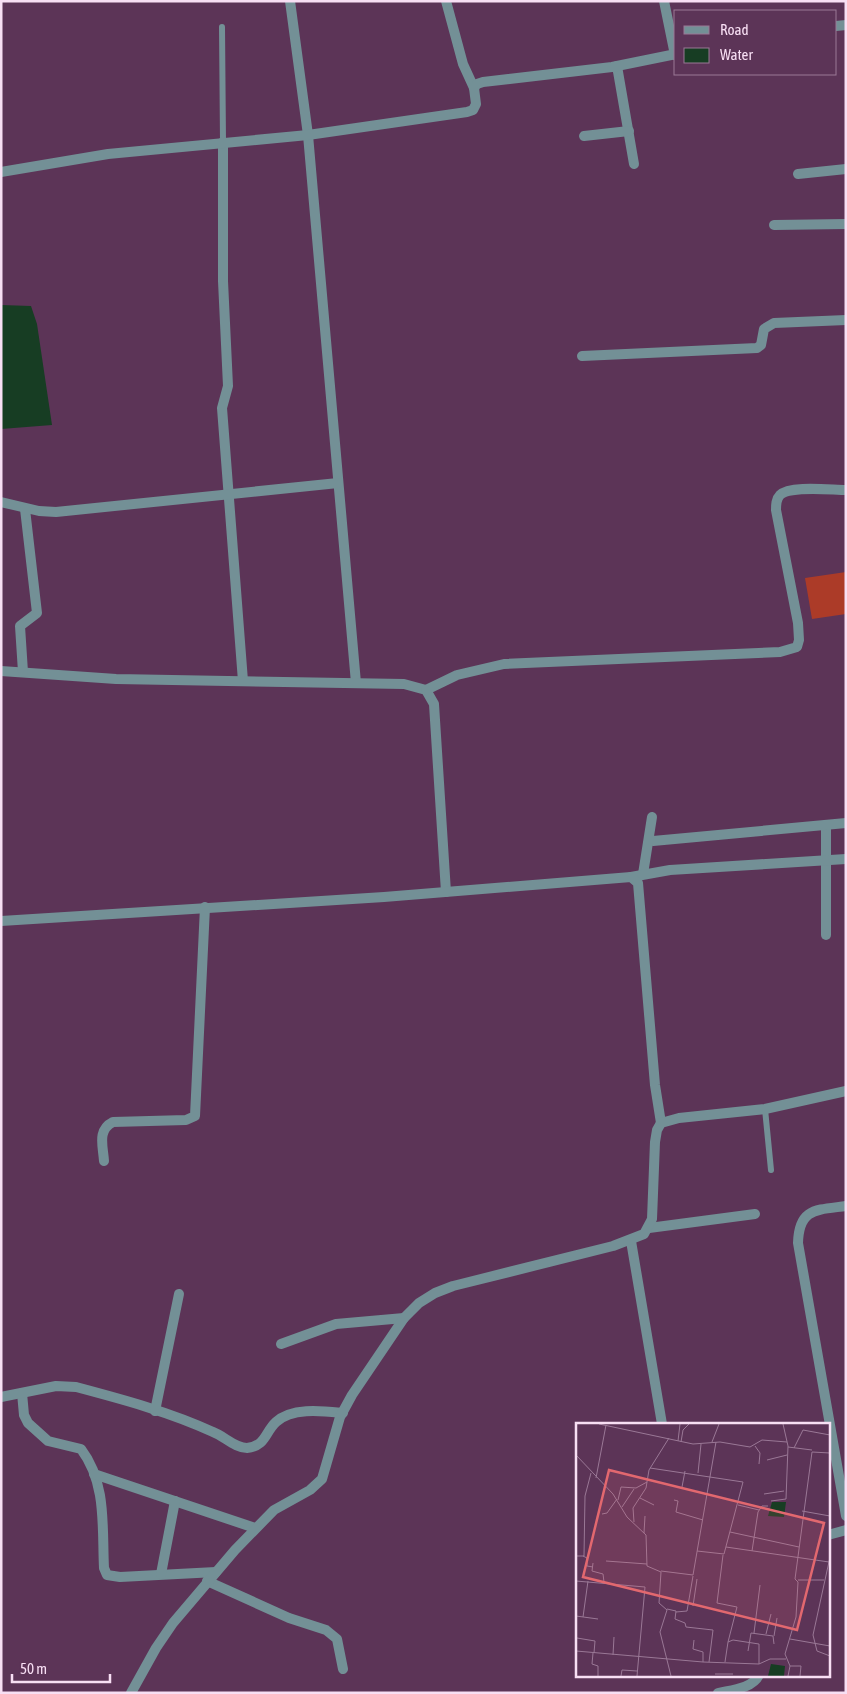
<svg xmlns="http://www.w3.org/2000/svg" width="847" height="1694" font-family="'Asap Condensed',sans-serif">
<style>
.green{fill:#ac3b28}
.water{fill:#173d23}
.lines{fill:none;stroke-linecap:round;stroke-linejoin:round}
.lane{stroke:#739096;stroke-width:6}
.street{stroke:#739096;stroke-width:10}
.inset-road{fill:none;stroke:#9a7896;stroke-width:1}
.view{fill:#e2686f;fill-opacity:0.15;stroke:#e2686f;stroke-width:2.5}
.inset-edge{fill:none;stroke:#f8dff4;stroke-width:2.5}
</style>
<rect width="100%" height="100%" fill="#5c3457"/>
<polygon class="green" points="846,572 846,614 812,619 805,578"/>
<polygon class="water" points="1,305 31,306 37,324 52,425 1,429"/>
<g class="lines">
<g class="lane">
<polyline points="222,27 223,142"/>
<polyline points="765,1109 771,1170"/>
</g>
<g class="street">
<polyline points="290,1 308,135 356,683"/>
<polyline points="446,1 463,64 474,88"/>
<polyline points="664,1 675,55"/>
<polyline points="836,26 846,25"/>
<polyline points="617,66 634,164"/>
<polyline points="584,136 629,131"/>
<polyline points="223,142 223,281 228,386 222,408 243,681"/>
<polyline points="1,172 108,154 308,135 467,112 473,110 476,104 474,88 477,84 483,82 612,67 676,54"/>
<polyline points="798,174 846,169"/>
<polyline points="774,225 846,224"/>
<polyline points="582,356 757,348 761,345 764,329 774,323 846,320"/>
<polyline points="1,502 39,511 56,512 338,483"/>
<polyline points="1,671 116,679 404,684 426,690 434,704 435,720 446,892"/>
<polyline points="23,672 20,626 37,613 25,509"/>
<path d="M426,690L457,675L504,664L780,652L797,647L799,640L798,623L776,510C776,505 776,499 780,495C790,485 831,490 846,490"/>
<polyline points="826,825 826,935"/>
<polyline points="653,841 846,823"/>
<polyline points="643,874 652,817"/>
<polyline points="631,877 670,870 846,859"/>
<polyline points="1,921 384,897 631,877 638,883 655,1085 661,1123"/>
<path d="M104,1161C103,1146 97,1130 113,1122L186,1120L195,1116L205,907"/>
<path d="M846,1206C816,1210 799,1208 798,1243L846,1516"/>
<polyline points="649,1228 755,1214"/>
<polyline points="631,1241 662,1424"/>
<polyline points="281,1344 336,1324 404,1318"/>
<path d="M22,1393L24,1415L28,1423L48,1441L81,1449C107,1483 102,1528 104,1568L107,1575L120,1577L216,1572"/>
<path d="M1,1397L56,1386L76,1387C121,1399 170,1412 213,1432C224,1436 235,1448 247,1448C266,1446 265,1432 276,1422C292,1407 323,1411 343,1413"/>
<polyline points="155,1411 179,1294"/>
<polyline points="94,1474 255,1528"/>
<polyline points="828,1535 846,1530"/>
<polyline points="161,1574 175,1501"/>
<polyline points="207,1581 289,1618 326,1630 337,1639 343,1669"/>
<polyline points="131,1693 156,1648 173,1623 235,1550 274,1510 310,1490 322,1479 340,1417 352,1395 404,1318 419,1303 435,1293 453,1286 613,1246 644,1234 652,1219 655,1142 657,1130 661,1123 679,1118 765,1109 846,1091"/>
<path d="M718,1693C731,1690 752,1689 759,1675"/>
</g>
</g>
<g transform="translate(576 1423)">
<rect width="254" height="254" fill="#5c3457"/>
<path d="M196,79H210L208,94L192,93ZM195,241L209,243L208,253H192Z" fill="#173d23"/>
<path class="inset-road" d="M23,1L117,21L144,19L174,24L186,17L211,19M102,18L104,1M105,19L107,7L113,1M136,19L143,1M179,23L184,30L183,41M212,24L236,27M218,25L227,7L254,12M0,32L37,71L51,94L70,112L71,143L85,149L83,180L91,187L84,209L95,253M191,37L211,32M74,45L167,59L148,131L121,128M122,50L125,21M20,55L30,2M106,64L109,48M188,71L208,68M64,75L78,82M42,77L45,64L60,65L71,59M98,77L102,78L100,89L127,97M195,78L210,76L212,23L207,1M162,82L183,87M46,84L58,66M226,88L254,93M26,91L31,90L41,76M58,99L57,85L70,65L73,47L93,15M154,109L223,124M68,110L69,93M150,124L253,139M176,128L182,89L186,83H192M147,132L141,180L161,184L152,219M0,133H8L9,73L15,50M7,133L11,135V143L17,144M254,134L237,212L241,228L254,233M30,138L71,141M17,140L16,148L27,151L28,159M85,148L117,152L140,19M222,157H248M0,158L69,164L61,253M117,183L121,156M91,186L100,188L99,196L109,200L110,204L137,207L133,239M100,189L111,188L117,153M0,193L22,196M7,194L12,158M178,210L184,162M190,211L195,191M198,213L201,195M1,215L19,218L18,230M214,216L254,223M118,217L117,226L127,229V239M0,228L127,239L183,241L194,236H210M172,228L175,210L197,213L198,221M17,230L16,241L22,243V253M37,232L38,214M149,239L152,219L157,217L183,221V241M214,243H225L224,253M139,251H157M45,253L46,247L61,248M212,253L214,243L209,231L220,194L222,159L219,156L236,29L254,30"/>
<path class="view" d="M33,47L248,100L221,207L7,154Z"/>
<rect width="254" height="254" class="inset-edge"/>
</g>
<rect width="847" height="1694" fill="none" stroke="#f8dff4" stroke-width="5"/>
<rect x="674" y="10" width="162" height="65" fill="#5c3457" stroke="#9a7896"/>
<rect x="684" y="26" width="25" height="8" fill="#739096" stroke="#9a7896"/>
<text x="720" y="35" font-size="15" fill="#f8dff4">Road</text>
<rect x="684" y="48" width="25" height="15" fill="#173d23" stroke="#9a7896"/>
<text x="720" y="60" font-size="15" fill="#f8dff4">Water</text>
<path d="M12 1674v8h98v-8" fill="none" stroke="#f8dff4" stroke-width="2.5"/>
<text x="20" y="1674" font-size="15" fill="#f8dff4" stroke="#5c3457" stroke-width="4" paint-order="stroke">50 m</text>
</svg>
